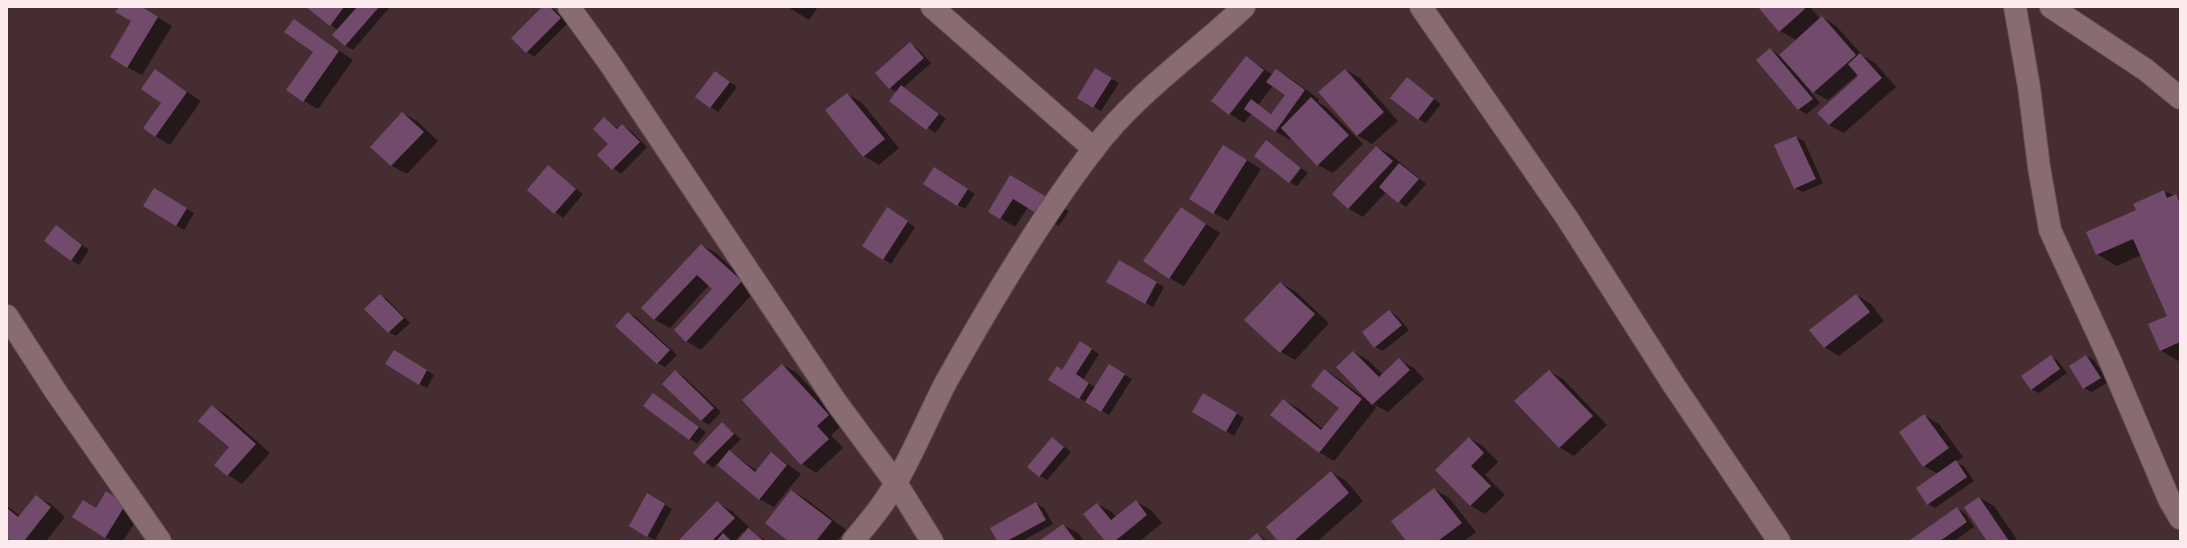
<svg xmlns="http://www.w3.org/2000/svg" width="2187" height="548" font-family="Rubik,sans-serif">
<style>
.shadow{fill:#0007;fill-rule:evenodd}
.building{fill:#724a6b}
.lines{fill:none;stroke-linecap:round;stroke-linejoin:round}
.minor-casing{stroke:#614d51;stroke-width:24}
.minor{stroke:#896c71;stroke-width:22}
</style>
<rect width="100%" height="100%" fill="#462d32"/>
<g class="shadow">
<polygon points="120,7 141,7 172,26 142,75 127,67 133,21"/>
<polygon points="307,7 390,7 353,50 345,45 338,30"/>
<polygon points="544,7 554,9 568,23 534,57 527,52"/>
<polygon points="788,7 818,7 809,20"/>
<polygon points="1759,7 1810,7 1820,19 1822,17 1836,26 1863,56 1875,63 1896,87 1844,133 1829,125 1860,76 1858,74 1828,100 1813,92 1801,78 1800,79 1820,103 1807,114 1799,110 1758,60 1770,49 1779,55 1796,40 1780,31"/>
<polygon points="294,20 353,60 318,109 304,101 314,52"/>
<polygon points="910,44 917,48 931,63 904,87 946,119 935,133 890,100 897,92 890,88 877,73"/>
<path d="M1246,57L1273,75L1276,70L1291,79L1319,99L1318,102L1326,107L1363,144L1333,173L1318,165L1291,138L1290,140L1275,131L1251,114L1244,123L1230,114L1213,101ZM1273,86L1286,95L1272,114L1258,105Z"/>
<polygon points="1346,70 1360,78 1398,121 1372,144 1357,135"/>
<polygon points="156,71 201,101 170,145 155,136 162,103"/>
<polygon points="715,72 737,87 718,112 697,97"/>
<polygon points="1103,74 1119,83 1101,111 1078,97"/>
<polygon points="1407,79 1441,104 1426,123 1418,119"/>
<polygon points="847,94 862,103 899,148 879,165 864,156 826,111"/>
<polygon points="402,113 417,121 438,141 407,174 392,166 371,147"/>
<polygon points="604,118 619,129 622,125 630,130 647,147 621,174 599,155 610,144"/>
<polygon points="1796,137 1804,141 1823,183 1803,192 1795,188"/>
<polygon points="1266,142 1308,173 1297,186 1289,182"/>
<polygon points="1376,147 1391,155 1426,184 1406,207 1386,192 1363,217 1349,209 1333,194"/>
<polygon points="1238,155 1261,169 1228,221 1214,213"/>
<polygon points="548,167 583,194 563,218 528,190"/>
<polygon points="941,173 975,194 965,209 958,205"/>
<polygon points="1025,184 1069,211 1059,226 1028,207 1015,227 989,211"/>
<polygon points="2164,191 2180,198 2180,362 2160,350 2168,316 2141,255 2117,266 2097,254 2137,210"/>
<polygon points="162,194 194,213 184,230 144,206"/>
<polygon points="1181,208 1220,233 1184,286 1169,278"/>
<polygon points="894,213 915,227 891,264 883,259"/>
<polygon points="64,231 89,250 79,265 71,260"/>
<polygon points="701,245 716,253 756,290 701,350 686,341 714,289 709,285 670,328 655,320 643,308"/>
<polygon points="1119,261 1164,287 1153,307 1108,281"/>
<polygon points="1280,283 1295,291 1329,323 1295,360 1281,352"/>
<polygon points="380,295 387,299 410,323 396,336 389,332"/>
<polygon points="1856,295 1871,304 1884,321 1839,356 1824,347"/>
<polygon points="1389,311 1397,316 1409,330 1383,351 1375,347"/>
<polygon points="628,313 636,317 677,355 665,367 657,363"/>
<polygon points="1088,347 1099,354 1083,380 1095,387 1109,366 1132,379 1109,415 1079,398 1063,371"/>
<polygon points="394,351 434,375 427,388 419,384"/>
<polygon points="1354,352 1368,360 1383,375 1399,360 1414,368 1424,379 1388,412 1373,404 1376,408 1334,461 1319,452 1283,400 1298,408 1323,429 1340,407 1325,370 1339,379 1372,404"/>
<polygon points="2086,356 2094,360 2108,382 2092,392 2084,388"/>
<polygon points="2051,357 2058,361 2067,373 2039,393 2031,389"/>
<polygon points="783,365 797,373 843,424 831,435 843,448 816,473 802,464"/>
<polygon points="675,371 683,376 721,412 709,425 701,420"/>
<polygon points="1549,371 1563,379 1607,425 1574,456 1559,447"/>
<polygon points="653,394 706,432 697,444 644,406"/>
<polygon points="1203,394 1244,418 1234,436 1193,411"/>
<polygon points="212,406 227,415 270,453 242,484 228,475 215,465 231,447"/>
<polygon points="1924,415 1939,424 1963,457 1956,462 1964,466 1974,481 1935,508 1928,504 1938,474 1924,466"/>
<polygon points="722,424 741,439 729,451 757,471 772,453 801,474 774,507 759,499 717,464 713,468 694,453"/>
<polygon points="1053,438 1071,452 1047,480 1040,476"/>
<polygon points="1470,438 1484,447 1498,462 1485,475 1505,495 1485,514 1470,505"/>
<polygon points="1331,472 1346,481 1363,501 1318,541 1280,541"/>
<polygon points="1434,489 1449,498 1476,532 1464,541 1407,541"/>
<polygon points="792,491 806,499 846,530 837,541 790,541"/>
<polygon points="107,493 141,513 123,541 113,541 105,537"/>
<polygon points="648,495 672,509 655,540 630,526"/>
<polygon points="36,496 51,504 65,517 46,541 13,541 7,536 7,506 20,516"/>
<polygon points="1980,498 1994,506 2018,541 1988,541"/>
<polygon points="1136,501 1151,510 1162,523 1140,541 1107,541 1097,504 1112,512 1116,517"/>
<polygon points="717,503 732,511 749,527 747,529 767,541 738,541 745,534 743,532 735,541 680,541"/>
<polygon points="1036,503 1044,508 1053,524 1022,541 998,541"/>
<polygon points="1957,508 1965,513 1974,527 1954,541 1913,541"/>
<polygon points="1063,525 1078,533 1084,541 1040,541"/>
<polygon points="1257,534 1268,541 1250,541"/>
</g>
<g class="building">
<polygon points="119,7 142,7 158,17 127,68 110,57 131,21 115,12"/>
<polygon points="306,7 344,7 330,26"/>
<polygon points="357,7 379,7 345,46 332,35"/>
<polygon points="542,7 550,7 561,18 526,53 511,38"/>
<polygon points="1758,7 1803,7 1805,9 1779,32"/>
<polygon points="1822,16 1856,55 1813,93 1779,55"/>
<polygon points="294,19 339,51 303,102 286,90 313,52 284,32"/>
<polygon points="910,42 924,58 889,89 875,73"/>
<polygon points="1770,48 1813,99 1798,110 1756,60"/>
<polygon points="1860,53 1882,78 1829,125 1817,113 1858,76 1848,64"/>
<polygon points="1246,56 1264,70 1229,115 1211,101"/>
<polygon points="1095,68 1112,78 1093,108 1077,98"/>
<polygon points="155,69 187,92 155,137 143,128 161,103 141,89"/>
<polygon points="1276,69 1305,90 1275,132 1244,109 1251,99 1271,114 1285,95 1266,82"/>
<polygon points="1345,69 1384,112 1357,136 1318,92"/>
<polygon points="715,71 730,82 710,108 695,97"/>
<polygon points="1407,77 1434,99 1418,120 1390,98"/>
<polygon points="901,85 939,114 926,130 889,101"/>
<polygon points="847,93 885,139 863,157 825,110"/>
<polygon points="1311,97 1349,135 1317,166 1281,128"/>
<polygon points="402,112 424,132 391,166 370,147"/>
<polygon points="604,117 617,129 622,124 640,142 612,170 597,155 608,144 593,129"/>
<polygon points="1796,136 1816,179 1794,189 1774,145"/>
<polygon points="1266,140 1301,168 1289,183 1254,156"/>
<polygon points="1223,145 1247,160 1213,214 1189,199"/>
<polygon points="1376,146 1393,161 1348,209 1332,194"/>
<polygon points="1399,163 1419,179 1398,203 1379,187"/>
<polygon points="548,165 576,189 554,214 527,190"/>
<polygon points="934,167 968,189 957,206 923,184"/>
<polygon points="1010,175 1055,202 1044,218 1013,199 1000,219 988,212"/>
<polygon points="154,188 187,208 176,226 143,206"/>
<polygon points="2164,190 2167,198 2176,194 2180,203 2180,342 2160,351 2148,324 2167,316 2133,239 2096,255 2086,232 2136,210 2133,204"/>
<polygon points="887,207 908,221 883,260 862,246"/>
<polygon points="1181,207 1206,224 1169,279 1143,261"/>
<polygon points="56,225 82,245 71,261 44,241"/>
<polygon points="701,244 742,281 686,342 674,330 712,289 697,275 654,320 641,308"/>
<polygon points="1119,260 1157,282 1145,304 1106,282"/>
<polygon points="1280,282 1315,314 1280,353 1244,320"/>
<polygon points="380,294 404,318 388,333 364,309"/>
<polygon points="1856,294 1870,312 1824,348 1809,330"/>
<polygon points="1389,310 1402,325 1374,348 1362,332"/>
<polygon points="628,312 670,350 657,364 615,326"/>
<polygon points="1080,341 1092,349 1076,374 1089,383 1079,399 1048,380 1057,366 1062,370"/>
<polygon points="394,350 427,370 419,385 385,364"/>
<polygon points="1353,351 1379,377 1399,358 1410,370 1372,405 1336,367"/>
<polygon points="2051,355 2060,369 2031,390 2021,376"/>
<polygon points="2086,355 2101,378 2083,389 2069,366"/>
<polygon points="782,364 829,415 817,426 829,439 801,465 742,400"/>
<polygon points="1109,364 1125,374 1101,412 1085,402"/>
<polygon points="1324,369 1362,399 1319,453 1270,415 1283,399 1321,430 1339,408 1311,386"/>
<polygon points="675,370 714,408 701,421 662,384"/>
<polygon points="1549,370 1593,416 1559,448 1514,401"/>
<polygon points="653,393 699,427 689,440 643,406"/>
<polygon points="1203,393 1237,413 1226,432 1192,412"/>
<polygon points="212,405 256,444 227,476 214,465 229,447 198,421"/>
<polygon points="1924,414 1949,448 1923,467 1899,432"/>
<polygon points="722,422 734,434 704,464 693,453"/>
<polygon points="1052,437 1064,447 1039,477 1027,467"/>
<polygon points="1469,437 1484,453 1471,466 1491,486 1470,506 1435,470"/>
<polygon points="729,450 755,472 771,452 787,465 759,500 717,465"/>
<polygon points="1956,460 1967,477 1927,505 1916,488"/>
<polygon points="1331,471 1349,493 1294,541 1278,541 1266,527"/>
<polygon points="1434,488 1462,523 1438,541 1406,541 1391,521"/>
<polygon points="791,490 832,521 816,541 788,541 765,523"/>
<polygon points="106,491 126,504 105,538 72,517 83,500 96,508"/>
<polygon points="647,493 665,504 647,537 629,526"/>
<polygon points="36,495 51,507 24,541 11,541 7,538 7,508 18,517"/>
<polygon points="1979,497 2009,541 1987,541 1964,507"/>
<polygon points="1136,500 1147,515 1115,541 1105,541 1083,514 1097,503 1111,520"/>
<polygon points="717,501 735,518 712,541 678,541"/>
<polygon points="1036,502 1046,520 1007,541 997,541 990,528"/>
<polygon points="1957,507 1967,522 1940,541 1911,541 1910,540"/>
<polygon points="1063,524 1076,541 1039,541"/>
<polygon points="748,528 764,541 737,541"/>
<polygon points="723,533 731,541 716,541"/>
<polygon points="1257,533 1264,541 1248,541"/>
</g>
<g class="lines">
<g class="minor-casing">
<g id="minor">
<polyline points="569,7 608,61 836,402 896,483 932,541"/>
<polyline points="932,7 1094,149"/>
<polyline points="1421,7 1567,218 1673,384 1779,541"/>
<polyline points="2015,7 2029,87 2039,167 2050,230 2109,358 2169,499 2180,518"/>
<polyline points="2051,7 2146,70 2180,98"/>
<polyline points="7,316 56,392 160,541"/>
<path d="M853,541C869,522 885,503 897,481C915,449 929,415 946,382C989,305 1040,219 1093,150C1135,94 1194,54 1244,7"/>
</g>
</g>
<use href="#minor" class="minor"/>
</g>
<rect width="2187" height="548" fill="none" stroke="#fcebee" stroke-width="16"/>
</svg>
